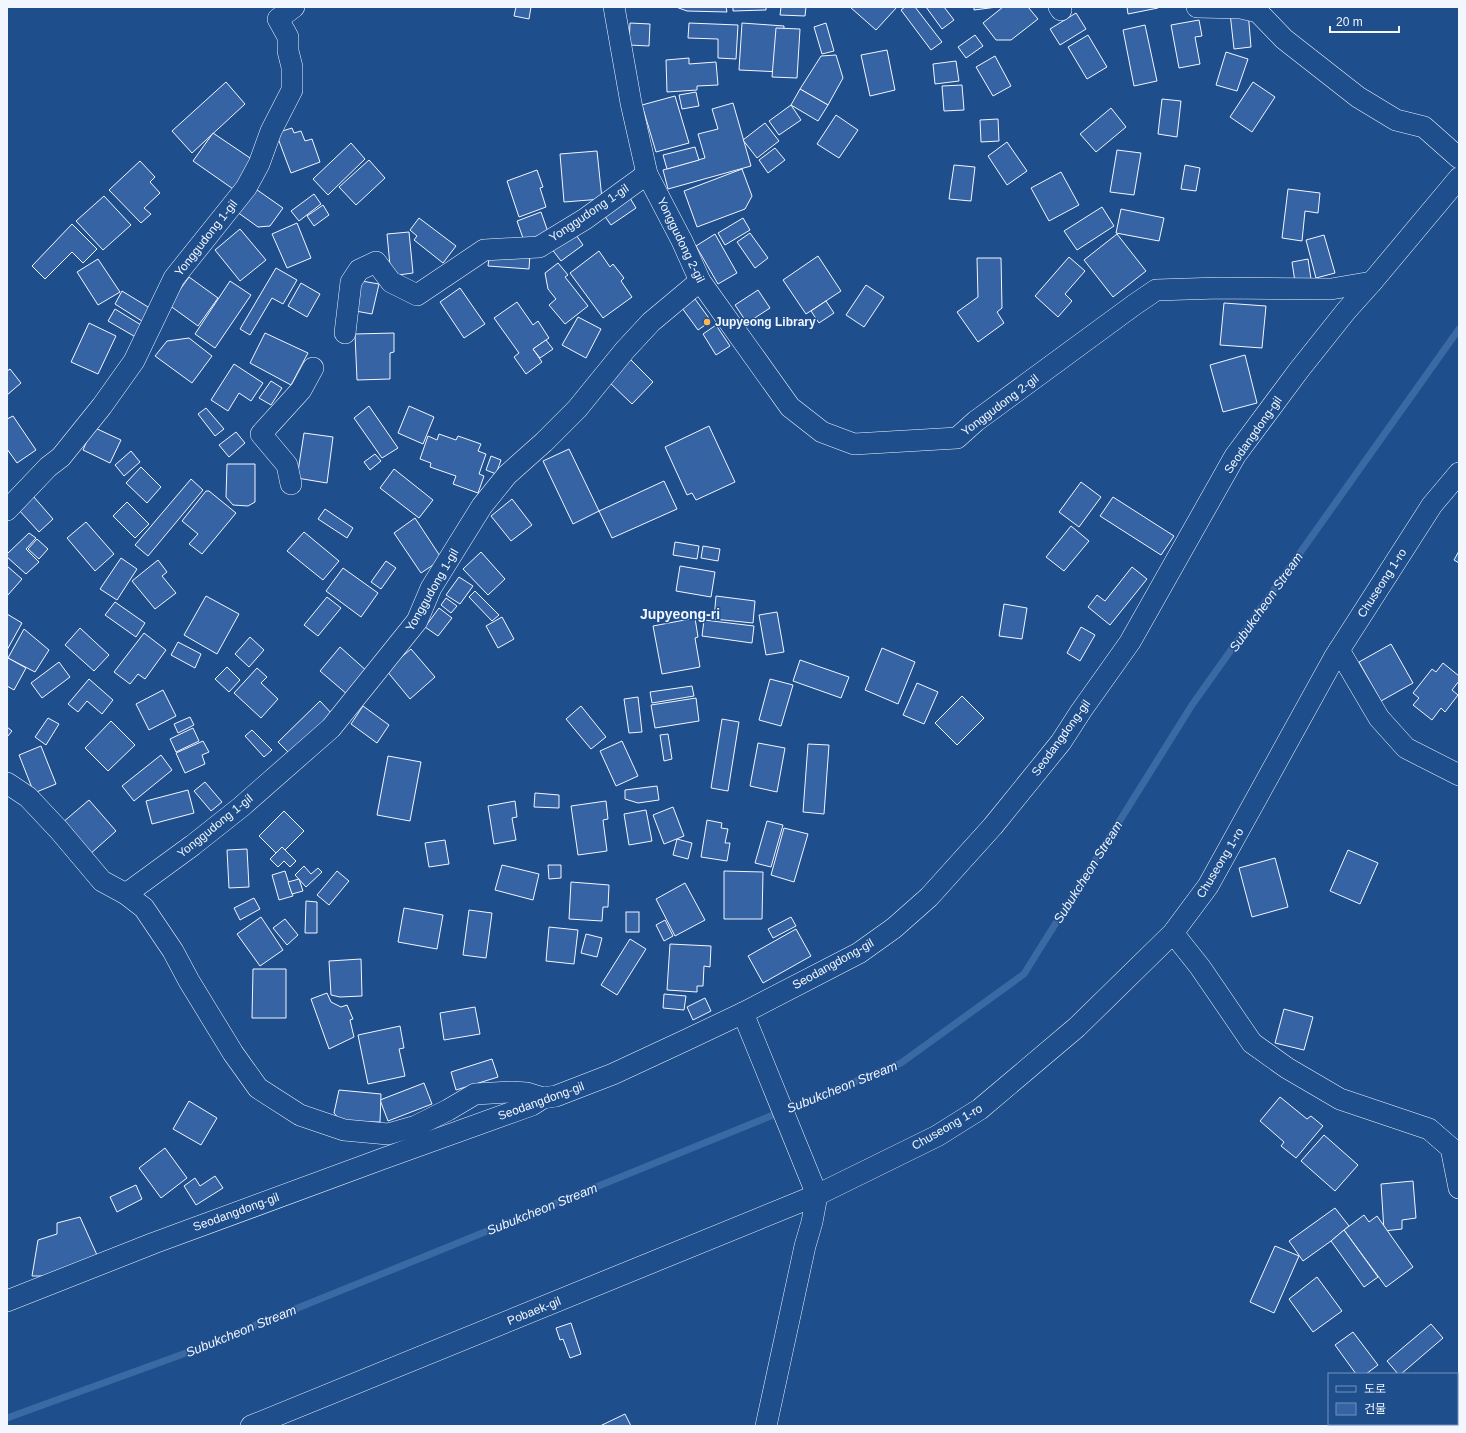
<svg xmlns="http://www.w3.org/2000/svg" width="1466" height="1433" font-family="Helvetica,'Noto Sans KR',sans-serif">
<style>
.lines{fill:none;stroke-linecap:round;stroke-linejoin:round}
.stream{stroke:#3b69a3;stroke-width:7}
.building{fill:#3563a3;stroke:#f2f6ff}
.minor-casing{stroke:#f2f6ff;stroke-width:22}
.minor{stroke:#1f4e8c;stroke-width:21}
.poi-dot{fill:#ffb74d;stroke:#1f4e8c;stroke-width:1.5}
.labels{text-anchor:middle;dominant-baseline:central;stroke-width:3;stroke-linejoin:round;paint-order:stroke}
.street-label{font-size:12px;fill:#f2f6ff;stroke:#1f4e8c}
.poi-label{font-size:12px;font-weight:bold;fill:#f2f6ff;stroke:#1f4e8c;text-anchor:start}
.water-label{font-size:13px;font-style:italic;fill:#f2f6ff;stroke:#1f4e8c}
.quarter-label{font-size:14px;font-weight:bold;fill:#f2f6ff;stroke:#1f4e8c}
</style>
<rect width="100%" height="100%" fill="#1f4e8c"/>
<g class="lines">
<polyline class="stream" points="7,1418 197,1349 901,1063 1024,974 1192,705 1459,329"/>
</g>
<g class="building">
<polygon points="516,7 531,7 529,19 514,16"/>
<polygon points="676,7 726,7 727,12 687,11"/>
<polygon points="733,7 766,7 766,10 733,11"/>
<polygon points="781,7 806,7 805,16 780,15"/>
<polygon points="850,7 897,7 876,30"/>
<polygon points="905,7 915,7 942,42 931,50 901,10"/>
<polygon points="926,7 944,7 954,20 942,29"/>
<polygon points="974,7 997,7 974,10"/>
<polygon points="1003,7 1028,7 1038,19 1011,40 996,40 983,23"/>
<polygon points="1127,7 1158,7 1158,8 1128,14"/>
<polygon points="1248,11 1251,47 1234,49 1230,13"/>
<polygon points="1076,13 1086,29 1060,45 1050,29"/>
<polygon points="1199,20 1202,36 1195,37 1200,64 1179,68 1171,25"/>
<polygon points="630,23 650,24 649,46 629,45"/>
<polygon points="689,23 738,25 736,59 718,58 718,39 688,38"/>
<polygon points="742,23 784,26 782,72 739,70"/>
<polygon points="826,23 834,51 822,54 814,27"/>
<polygon points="1145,25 1157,81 1134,86 1123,30"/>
<polygon points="776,28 800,29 797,78 772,77"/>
<polygon points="975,35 983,46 966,58 958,47"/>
<polygon points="1088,35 1107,67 1087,79 1068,47"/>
<polygon points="887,50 895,90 870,96 861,55"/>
<polygon points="1226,52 1248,59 1237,91 1216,85"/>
<polygon points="836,55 843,78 828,105 800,89 821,56"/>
<polygon points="995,56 1011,86 993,96 976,67"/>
<polygon points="689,58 689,64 716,62 718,85 697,86 697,90 667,92 666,60"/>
<polygon points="956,61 959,81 935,84 933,64"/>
<polygon points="226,82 245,104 192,153 172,131"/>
<polygon points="1253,82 1275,97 1252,132 1230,117"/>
<polygon points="962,85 964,110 944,111 942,86"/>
<polygon points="800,89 828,105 818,121 791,105"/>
<polygon points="696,92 699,106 682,109 679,95"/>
<polygon points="675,96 689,143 656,152 642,105"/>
<polygon points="1162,99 1181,101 1177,137 1158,134"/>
<polygon points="733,103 751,166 668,189 663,170 705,158 698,134 718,129 712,109"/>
<polygon points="791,105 801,120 779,135 769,121"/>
<polygon points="1111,108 1126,127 1096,152 1080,134"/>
<polygon points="836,115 858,130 839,158 817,144"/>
<polygon points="998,119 999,141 981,142 980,120"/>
<polygon points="765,123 779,141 757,158 743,140"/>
<polygon points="292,128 294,133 301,131 305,141 312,139 320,162 291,173 276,133"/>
<polygon points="213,133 256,162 236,191 193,161"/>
<polygon points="1007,142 1027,171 1007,185 988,156"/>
<polygon points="351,143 365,159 328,195 313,179"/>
<polygon points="695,147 699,160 667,169 663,155"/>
<polygon points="775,148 785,160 768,173 759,160"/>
<polygon points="1117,150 1141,153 1134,195 1110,192"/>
<polygon points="597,151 602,199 564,202 560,154"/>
<polygon points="369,160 385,178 356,205 339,187"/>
<polygon points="140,161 155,177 150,182 160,193 144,208 151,214 141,223 109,190"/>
<polygon points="954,165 975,167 971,201 949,199"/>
<polygon points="1185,165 1200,168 1196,191 1181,189"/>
<polygon points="742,169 752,196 745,209 697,227 684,191"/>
<polygon points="537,170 543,187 540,188 546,207 519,217 507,181"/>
<polygon points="1061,172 1079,205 1049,221 1031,188"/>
<polygon points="250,185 283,208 270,226 258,227 233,209"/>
<polygon points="1288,189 1320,193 1318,213 1305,211 1302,241 1282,238"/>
<polygon points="627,193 636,208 611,225 601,211"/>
<polygon points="314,194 321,204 299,221 291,211"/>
<polygon points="104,196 131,225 103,250 76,221"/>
<polygon points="323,205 329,215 314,226 307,216"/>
<polygon points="1102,207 1114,226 1077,250 1064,231"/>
<polygon points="1121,209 1164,218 1159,241 1116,233"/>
<polygon points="541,212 548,232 524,241 517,221"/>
<polygon points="419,218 456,246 443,263 414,240 417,236 410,230"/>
<polygon points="743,218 750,230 725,245 718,233"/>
<polygon points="297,223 311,258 287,268 272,234"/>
<polygon points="72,224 97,249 83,263 72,252 45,279 32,266"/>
<polygon points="240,229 266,260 240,281 215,250"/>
<polygon points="409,232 413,273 391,276 387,234"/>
<polygon points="574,232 583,245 561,261 551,248"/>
<polygon points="750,233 768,258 755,268 737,242"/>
<polygon points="715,234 737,273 718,284 696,246"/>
<polygon points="1117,234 1146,271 1113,297 1084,260"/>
<polygon points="1324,235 1335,273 1316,278 1306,240"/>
<polygon points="490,250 530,253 529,269 488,266"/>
<polygon points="599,251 610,267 613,264 624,278 621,281 632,297 603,318 570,273"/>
<polygon points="818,256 841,291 806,314 783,280"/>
<polygon points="1069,257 1085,271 1065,294 1072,301 1058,317 1035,296"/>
<polygon points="977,258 1001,258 1002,308 997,312 1004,323 978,342 957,312 978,297"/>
<polygon points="98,259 120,292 98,305 77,272"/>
<polygon points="1308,259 1311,279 1295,282 1292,262"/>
<polygon points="558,263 568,275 565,277 588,306 565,324 549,305 556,299 548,289 545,273"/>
<polygon points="276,268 297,280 283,304 272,298 250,335 240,329"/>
<polygon points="189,277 218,298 198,326 169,305"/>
<polygon points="356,280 379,284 372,314 350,310"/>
<polygon points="230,281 251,295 215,348 195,334"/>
<polygon points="301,283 320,294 307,317 288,306"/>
<polygon points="866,285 884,297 864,327 846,315"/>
<polygon points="460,288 485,324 464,338 440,302"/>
<polygon points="758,290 770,308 747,323 735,305"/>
<polygon points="122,291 153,310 145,323 115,304"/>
<polygon points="695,299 711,321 698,330 682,308"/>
<polygon points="826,301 834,313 819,323 811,311"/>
<polygon points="517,302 533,325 538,321 549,338 533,349 542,362 526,374 514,357 519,353 494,318"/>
<polygon points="1224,303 1266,306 1262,348 1220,345"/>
<polygon points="115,309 146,328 139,339 108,321"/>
<polygon points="578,317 601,329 586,358 562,345"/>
<polygon points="89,323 116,336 98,374 71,362"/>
<polygon points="716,325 730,346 716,355 703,334"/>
<polygon points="265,333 308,353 291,385 250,363"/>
<polygon points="394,333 394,352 390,353 390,379 357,380 355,334"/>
<polygon points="189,338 212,356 192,383 155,356 167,341"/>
<polygon points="546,340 553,349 540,358 533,349"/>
<polygon points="1245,355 1257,403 1223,412 1210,365"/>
<polygon points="630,359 653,382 632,404 608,381"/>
<polygon points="234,364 263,383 251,401 239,393 228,411 211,400"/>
<polygon points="10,369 21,383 7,395 7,371"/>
<polygon points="271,381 282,388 271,405 259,398"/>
<polygon points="369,406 398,448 382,458 354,418"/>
<polygon points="409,406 434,417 423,444 398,433"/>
<polygon points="206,408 224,429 215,436 198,414"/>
<polygon points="13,416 36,450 17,463 7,449 7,419"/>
<polygon points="709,426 735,482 696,500 692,493 687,495 665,447"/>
<polygon points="93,427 121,440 110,463 83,450"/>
<polygon points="236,432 245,443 229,457 219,445"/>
<polygon points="304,433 333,437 327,483 297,478"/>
<polygon points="439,434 456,440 458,436 481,444 478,451 486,454 479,474 484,476 478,493 453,484 456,476 430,467 431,463 420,459 428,436 437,440"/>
<polygon points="569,449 599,511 573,524 543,461"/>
<polygon points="131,451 140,462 124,476 115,465"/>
<polygon points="375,454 381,461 370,470 364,462"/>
<polygon points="491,456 501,460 496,474 486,470"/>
<polygon points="227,464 255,464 255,502 248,506 233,505 226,497"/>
<polygon points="141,467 161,487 147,503 126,483"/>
<polygon points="394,469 433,500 419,518 380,488"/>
<polygon points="191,479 203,490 148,556 135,545"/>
<polygon points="664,481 677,509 612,538 599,511"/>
<polygon points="1081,482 1101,497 1079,527 1059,512"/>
<polygon points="206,491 209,491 236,513 202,554 189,544 198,534 182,521"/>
<polygon points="33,496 53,519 39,532 18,509"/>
<polygon points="1113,497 1174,536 1161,555 1100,516"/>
<polygon points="512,499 532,525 511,541 491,516"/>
<polygon points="127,502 149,524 135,538 113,516"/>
<polygon points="325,509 353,528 347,538 318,519"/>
<polygon points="415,518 442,559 421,573 394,533"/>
<polygon points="86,522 114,554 95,571 67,538"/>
<polygon points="1071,526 1089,541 1064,571 1046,557"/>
<polygon points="304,532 339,561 323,580 287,551"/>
<polygon points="29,533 36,538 26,549 39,562 26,574 7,557 7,554"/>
<polygon points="37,539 48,549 39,559 28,549"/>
<polygon points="675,542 699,546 697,559 673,555"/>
<polygon points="703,546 720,549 718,561 701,558"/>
<polygon points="1459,551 1459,563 1454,560"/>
<polygon points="481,552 505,579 488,595 463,569"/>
<polygon points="121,558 137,569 117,600 100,589"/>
<polygon points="158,560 167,572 162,576 176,593 155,609 132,581"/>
<polygon points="386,561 396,568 381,589 371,582"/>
<polygon points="7,566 22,579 7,596"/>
<polygon points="680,566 715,572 711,597 676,591"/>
<polygon points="1132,567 1147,579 1110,625 1088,607 1097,595 1105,601"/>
<polygon points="343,568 378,593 361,617 326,591"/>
<polygon points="459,577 473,586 460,604 446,595"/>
<polygon points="475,591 499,615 492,621 469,597"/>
<polygon points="206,596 239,614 217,654 184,635"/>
<polygon points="716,596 755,601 753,623 714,619"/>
<polygon points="327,597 341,608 318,636 304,625"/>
<polygon points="446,598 457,606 451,613 441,605"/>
<polygon points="115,602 145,623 136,637 105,615"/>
<polygon points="1004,604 1027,608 1022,639 999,636"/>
<polygon points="439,608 452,618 438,636 425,627"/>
<polygon points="777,612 784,652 766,655 759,615"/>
<polygon points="7,614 22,623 7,650"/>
<polygon points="502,617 514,639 498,648 486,626"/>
<polygon points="695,618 698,637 695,638 700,667 662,674 653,626"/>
<polygon points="704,620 754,626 752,643 702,636"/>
<polygon points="1081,627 1095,635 1080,661 1067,653"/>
<polygon points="80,628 109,655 94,671 65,645"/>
<polygon points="24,629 49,650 35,672 8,658"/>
<polygon points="144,633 166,650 145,679 138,674 130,684 114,672"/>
<polygon points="250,637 264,650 249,667 235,654"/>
<polygon points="178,642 201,654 195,668 171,655"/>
<polygon points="1391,644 1413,683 1381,701 1359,662"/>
<polygon points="340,647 368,672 348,695 320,671"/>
<polygon points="882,648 915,662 898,704 865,690"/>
<polygon points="411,649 435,677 410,699 386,670"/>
<polygon points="8,658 26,668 14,690 7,686 7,660"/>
<polygon points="800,660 849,677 841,698 793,681"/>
<polygon points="59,662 70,677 42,698 31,683"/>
<polygon points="1443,663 1459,676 1459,681 1452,690 1458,695 1445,712 1441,708 1432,720 1413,705 1419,698 1413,693 1432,669 1436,672"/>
<polygon points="227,667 240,680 229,692 215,679"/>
<polygon points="257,668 267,677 261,683 278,699 261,718 234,693"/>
<polygon points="89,679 113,700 102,714 87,701 78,712 68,704"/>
<polygon points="770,679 793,685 781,726 759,720"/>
<polygon points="917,683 938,692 924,724 903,715"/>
<polygon points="692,686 694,696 652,703 650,692"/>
<polygon points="163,690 176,716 149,730 136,704"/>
<polygon points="962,696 984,718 957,745 935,723"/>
<polygon points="638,697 642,732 629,733 624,699"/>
<polygon points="696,698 699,721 655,728 651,705"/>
<polygon points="320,701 334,716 293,757 278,742"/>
<polygon points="363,706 389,725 377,743 351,724"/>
<polygon points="581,706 606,737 591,749 566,719"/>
<polygon points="190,717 194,725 178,733 174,724"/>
<polygon points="48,718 59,724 46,745 35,737"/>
<polygon points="722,719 739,722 728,791 711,788"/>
<polygon points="111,721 135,745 108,771 85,748"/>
<polygon points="7,727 12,731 7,737"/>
<polygon points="193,728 199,741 176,752 170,739"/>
<polygon points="252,730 272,750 264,757 245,736"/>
<polygon points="668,734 672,759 664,761 660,735"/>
<polygon points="203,741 209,752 202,755 205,764 185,773 176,753"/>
<polygon points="622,741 638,776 616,786 600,751"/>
<polygon points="758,743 785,748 777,792 750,786"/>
<polygon points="808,744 829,745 824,814 803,812"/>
<polygon points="41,746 56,784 34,793 19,755"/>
<polygon points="161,755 172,770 134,801 122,786"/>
<polygon points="388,756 421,762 410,821 377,815"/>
<polygon points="205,782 222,802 211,811 194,791"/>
<polygon points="657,786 659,800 638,803 625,799 625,790"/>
<polygon points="188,790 194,813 152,824 146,801"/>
<polygon points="535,793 559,795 559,808 534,807"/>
<polygon points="89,800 116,831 89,855 62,823"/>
<polygon points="515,801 517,817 512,818 516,840 494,844 488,806"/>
<polygon points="606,801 608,819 603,820 607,851 578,855 571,806"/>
<polygon points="673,807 684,836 664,844 653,815"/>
<polygon points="646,810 652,841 629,845 624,814"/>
<polygon points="284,811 304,831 279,856 259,836"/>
<polygon points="707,820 722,823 721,828 728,829 725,843 730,843 727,861 701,857"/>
<polygon points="767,821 783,825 771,867 755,863"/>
<polygon points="784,828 808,834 794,882 771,875"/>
<polygon points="677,839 692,843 688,859 673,855"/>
<polygon points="445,840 449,864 429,867 425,843"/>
<polygon points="282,847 296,861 290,867 284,861 278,867 270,859"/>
<polygon points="247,849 249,887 229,888 227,850"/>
<polygon points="1348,850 1378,863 1360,904 1330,891"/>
<polygon points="1275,858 1288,907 1252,917 1239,868"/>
<polygon points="502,865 539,874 533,900 495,890"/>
<polygon points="548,865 561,865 561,878 549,879"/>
<polygon points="304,866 311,874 318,868 322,872 306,887 295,875"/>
<polygon points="285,871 293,896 279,900 272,875"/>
<polygon points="337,871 349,881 329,905 317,895"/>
<polygon points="724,871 763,872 762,919 724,919"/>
<polygon points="299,879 303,891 292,894 288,882"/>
<polygon points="571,882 609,885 608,907 603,907 602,921 569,919"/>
<polygon points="685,883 705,920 675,936 656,899"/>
<polygon points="254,898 260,909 240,920 234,908"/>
<polygon points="306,901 317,902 317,933 305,933"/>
<polygon points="404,908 443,915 437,949 398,942"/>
<polygon points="469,910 492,913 486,958 463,955"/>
<rect x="626" y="912" width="13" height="20"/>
<polygon points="261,917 283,950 260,966 237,934"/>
<polygon points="791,917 796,926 773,938 768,929"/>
<polygon points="285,919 298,935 287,945 273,928"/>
<polygon points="665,920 673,936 664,941 656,925"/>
<polygon points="549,927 578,930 574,964 546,961"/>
<polygon points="796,929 811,956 763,983 748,956"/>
<polygon points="586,934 602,938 597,957 581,953"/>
<polygon points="630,939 646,949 617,995 601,985"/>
<polygon points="670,944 711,946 710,967 704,966 703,986 697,986 697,992 667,990"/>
<polygon points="361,959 362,996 340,997 331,995 329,961"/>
<polygon points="253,969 286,969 286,1018 252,1018"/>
<polygon points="327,993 331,1002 341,1007 347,1005 353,1019 350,1020 354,1037 329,1049 311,999"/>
<polygon points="664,994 686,996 684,1010 663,1008"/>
<polygon points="705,998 711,1011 693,1020 687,1007"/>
<polygon points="475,1007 480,1034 444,1040 440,1013"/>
<polygon points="1284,1009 1313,1017 1304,1050 1275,1043"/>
<polygon points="400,1026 404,1048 399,1049 405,1076 368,1084 358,1035"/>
<polygon points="492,1059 498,1077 456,1090 451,1072"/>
<polygon points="424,1083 432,1104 388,1121 380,1100"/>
<polygon points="339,1090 381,1094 380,1122 355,1122 339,1119 334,1113"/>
<polygon points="1280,1097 1307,1119 1311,1116 1323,1126 1296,1158 1281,1146 1284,1142 1260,1121"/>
<polygon points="189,1101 217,1118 201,1145 173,1129"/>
<polygon points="1324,1135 1358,1165 1335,1191 1301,1161"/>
<polygon points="165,1148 187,1178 161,1198 139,1168"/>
<polygon points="215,1176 223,1188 196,1205 184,1186 195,1178 200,1186"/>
<polygon points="1413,1181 1416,1218 1402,1220 1402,1229 1384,1231 1381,1184"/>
<polygon points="136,1185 142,1199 117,1212 110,1197"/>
<polygon points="1335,1208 1349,1226 1331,1241 1303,1261 1289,1241"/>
<polygon points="1364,1215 1369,1222 1377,1216 1413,1267 1386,1287 1344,1230"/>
<polygon points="80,1217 97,1255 47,1276 32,1276 38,1240 57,1234 57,1223"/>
<polygon points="1344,1230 1378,1277 1364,1287 1331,1241"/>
<polygon points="1275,1246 1299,1256 1274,1313 1250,1302"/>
<polygon points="1317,1277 1342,1311 1313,1332 1289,1299"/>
<polygon points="571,1323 581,1354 570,1358 563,1339 560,1340 556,1328"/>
<polygon points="1431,1324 1443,1338 1401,1374 1398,1374 1387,1361"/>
<polygon points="1353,1332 1378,1365 1366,1374 1356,1374 1335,1345"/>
<polygon points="625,1414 631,1426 600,1426"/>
<polygon points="1407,1424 1426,1424 1423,1426 1405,1426"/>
</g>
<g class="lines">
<g class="minor-casing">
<g id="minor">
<polyline points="614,7 631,103 647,174 682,241 700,281 790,407 822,432 854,444 957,438 976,421 1134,305 1156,290 1219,288 1331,289 1372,282"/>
<polyline points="1059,7 1061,10"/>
<polyline points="1197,7 1241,8 1258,12 1284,39 1358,97 1396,120 1424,127 1459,158"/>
<polyline points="345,333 351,282 359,270 376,262 391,282 417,295 484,250 539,247 585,219 647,174"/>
<polyline points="291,484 287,465 261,434 301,390 313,368"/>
<polyline points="7,510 48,467 61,457 102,406 134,361 174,278 246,188 259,164 271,131 292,90 292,67 288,51 288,37 278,19 294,7"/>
<polyline points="1339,650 1379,718 1406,748 1459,775"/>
<polyline points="7,783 28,797 59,830 102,881 126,894 144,908 173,951 189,981 233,1053 258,1088 300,1115 344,1130 388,1134 416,1126 448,1110 475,1094 512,1092 527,1093 543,1098"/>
<polyline points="126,894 193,845 241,807 331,728 417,621 431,588 482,506 507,475 544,442 577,409 625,350 651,322 700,281"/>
<polyline points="1173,933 1200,967 1252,1043 1287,1068 1340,1099 1429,1129 1451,1148 1459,1188"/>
<polyline points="743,1013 817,1195 812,1222 805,1246 766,1426"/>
<polyline points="7,1301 154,1243 382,1159 532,1105 543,1098 556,1096 613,1074 684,1041 743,1013 859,953 894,928 929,897 993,826 1061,742 1081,711 1130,642 1235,456 1299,370 1346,311 1372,282 1459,178"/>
<polyline points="1457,1408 1459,1406"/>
<polyline points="251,1426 817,1195 937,1136 980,1109 1077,1027 1173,933 1208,886 1334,658 1432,505 1459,473"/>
<polyline points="1434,1426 1436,1424"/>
</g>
</g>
<use href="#minor" class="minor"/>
</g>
<circle class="poi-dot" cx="707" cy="322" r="4"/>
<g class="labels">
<g class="street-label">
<text transform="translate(589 213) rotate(-34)">Yonggudong 1-gil</text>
<text transform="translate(206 238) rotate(-52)">Yonggudong 1-gil</text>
<text transform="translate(681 240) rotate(64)">Yonggudong 2-gil</text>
<text transform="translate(1000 405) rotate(-37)">Yonggudong 2-gil</text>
<text transform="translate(1253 435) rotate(-55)">Seodangdong-gil</text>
<text transform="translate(1382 583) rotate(-57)">Chuseong 1-ro</text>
<text transform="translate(432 590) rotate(-60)">Yonggudong 1-gil</text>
<text transform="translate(1061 738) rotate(-54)">Seodangdong-gil</text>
<text transform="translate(215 826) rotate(-39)">Yonggudong 1-gil</text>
<text transform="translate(1220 863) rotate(-59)">Chuseong 1-ro</text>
<text transform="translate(833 964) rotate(-29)">Seodangdong-gil</text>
<text transform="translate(541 1101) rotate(-20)">Seodangdong-gil</text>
<text transform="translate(947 1127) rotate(-30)">Chuseong 1-ro</text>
<text transform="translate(236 1212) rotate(-20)">Seodangdong-gil</text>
<text transform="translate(534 1311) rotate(-22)">Pobaek-gil</text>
</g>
<g class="poi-label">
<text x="715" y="322">Jupyeong Library</text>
</g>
<g class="water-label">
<text transform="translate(1266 602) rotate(-55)">Subukcheon Stream</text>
<text transform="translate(1088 872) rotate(-58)">Subukcheon Stream</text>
<text transform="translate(842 1087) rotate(-22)">Subukcheon Stream</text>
<text transform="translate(542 1209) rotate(-22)">Subukcheon Stream</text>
<text transform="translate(241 1331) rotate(-22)">Subukcheon Stream</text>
</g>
<g class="quarter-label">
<text x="680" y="614">Jupyeong-ri</text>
</g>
</g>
<rect width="1466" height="1433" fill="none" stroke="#f2f6ff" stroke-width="16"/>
<rect x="1328" y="1373" width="130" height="52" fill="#1f4e8c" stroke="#7391ba"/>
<rect x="1336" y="1386" width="20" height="6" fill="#1f4e8c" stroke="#7391ba"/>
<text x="1364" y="1393" font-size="12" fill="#f2f6ff">도로</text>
<rect x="1336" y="1403" width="20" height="12" fill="#3563a3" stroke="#7391ba"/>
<text x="1364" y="1413" font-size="12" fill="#f2f6ff">건물</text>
<path d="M1330 26v6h69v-6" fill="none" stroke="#f2f6ff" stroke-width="2"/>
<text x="1336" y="26" font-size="12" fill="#f2f6ff" stroke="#1f4e8c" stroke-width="3" paint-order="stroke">20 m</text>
</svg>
